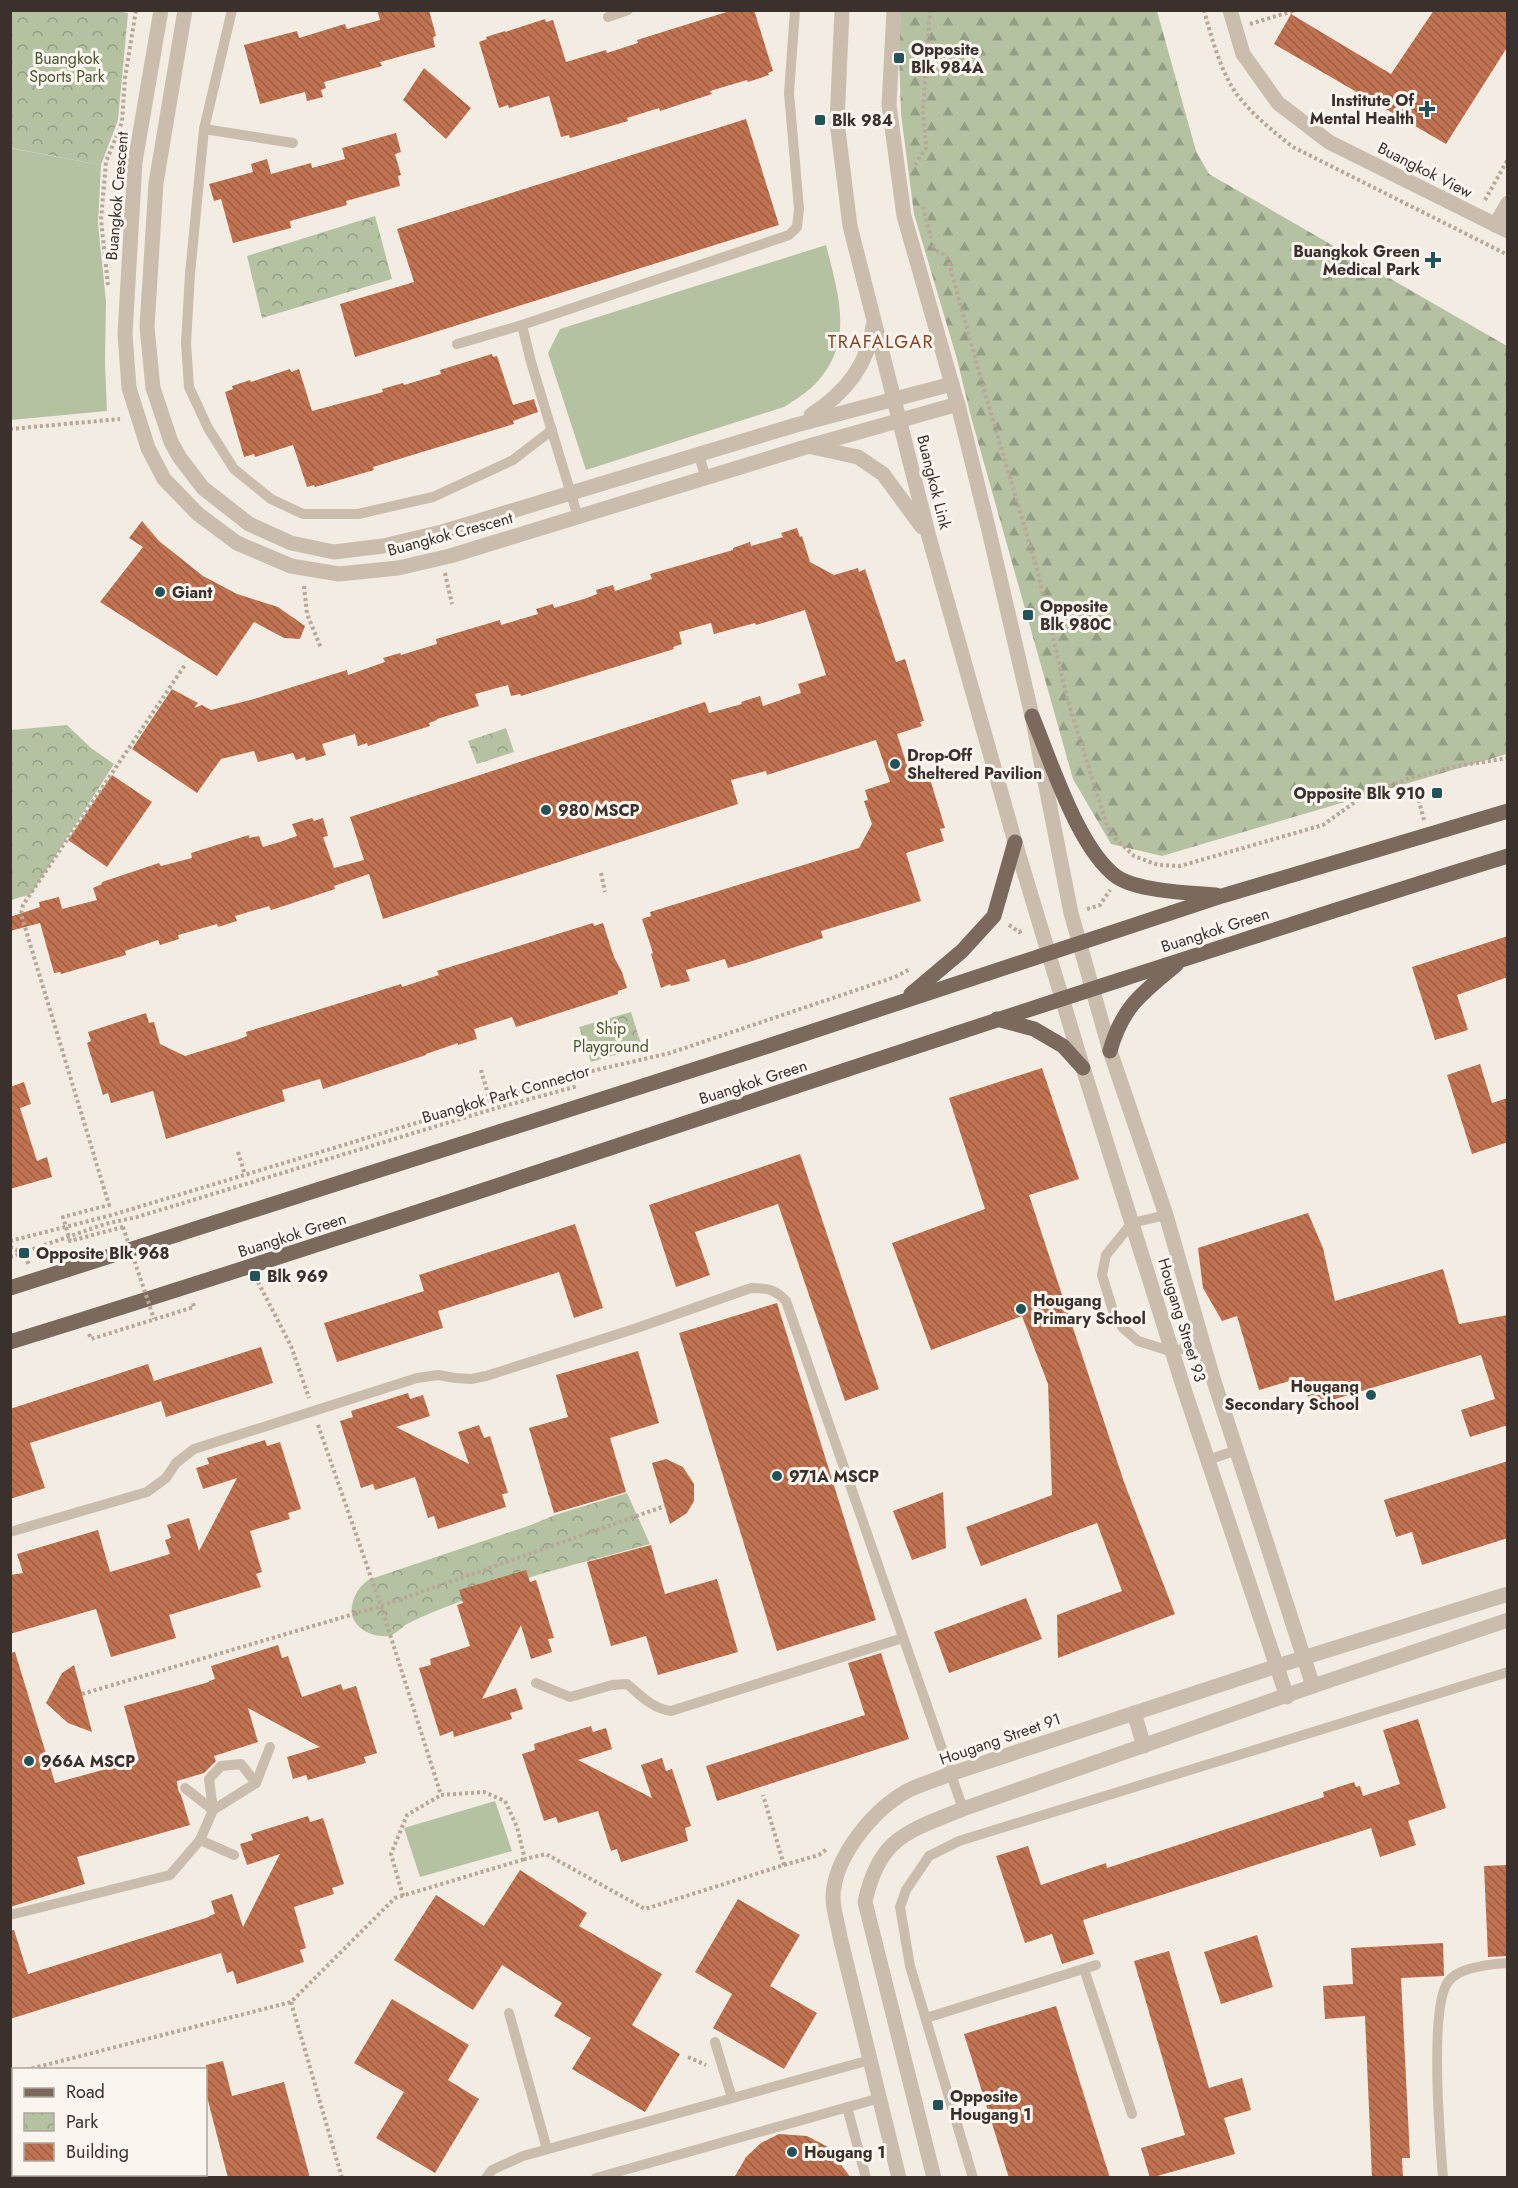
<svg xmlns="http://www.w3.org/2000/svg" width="1518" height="2188" font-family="Jost,sans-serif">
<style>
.grass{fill:#b5c2a2}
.forest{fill:url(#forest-firs)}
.park{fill:url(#park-crowns)}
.building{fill:url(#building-back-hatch)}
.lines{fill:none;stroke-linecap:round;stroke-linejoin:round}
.path{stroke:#b7a798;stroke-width:4;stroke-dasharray:3 3;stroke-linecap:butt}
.lane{stroke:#cbbdad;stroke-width:10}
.street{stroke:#cbbdad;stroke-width:15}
.primary{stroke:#7b695e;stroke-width:15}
.path-bridge{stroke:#b7a798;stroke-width:4;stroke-dasharray:3 3;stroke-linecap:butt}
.poi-dot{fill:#22535a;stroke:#faf5ee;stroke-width:2}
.labels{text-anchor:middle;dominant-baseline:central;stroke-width:6;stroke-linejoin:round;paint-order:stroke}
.poi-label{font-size:16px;font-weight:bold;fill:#3a312c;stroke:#faf5ee;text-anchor:start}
.park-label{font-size:16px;fill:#475730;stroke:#faf5ee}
.street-label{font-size:16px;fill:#3a312c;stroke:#faf5ee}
.neighbourhood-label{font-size:18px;letter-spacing:1.5px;fill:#864428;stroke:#faf5ee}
</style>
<defs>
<pattern id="forest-firs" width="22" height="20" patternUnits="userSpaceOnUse" patternTransform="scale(1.5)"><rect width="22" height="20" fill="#b5c2a2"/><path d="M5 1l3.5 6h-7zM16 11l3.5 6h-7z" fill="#949e84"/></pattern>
<pattern id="park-crowns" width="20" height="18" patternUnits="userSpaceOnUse" patternTransform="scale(1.5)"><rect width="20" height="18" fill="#b5c2a2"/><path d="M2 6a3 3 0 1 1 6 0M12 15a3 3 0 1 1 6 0" fill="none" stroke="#949e84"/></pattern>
<pattern id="building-back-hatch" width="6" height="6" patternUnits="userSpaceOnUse" patternTransform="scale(1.5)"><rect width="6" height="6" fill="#c17351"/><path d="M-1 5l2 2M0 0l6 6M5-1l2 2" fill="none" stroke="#9e5f43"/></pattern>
</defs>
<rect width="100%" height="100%" fill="#f3ece2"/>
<g class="grass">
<polygon points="10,148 101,165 98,224 106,301 105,363 107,411 11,420"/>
<path d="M826,245C839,297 856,346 811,388C803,395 793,401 784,407L586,470L548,353L560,329Z"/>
<polygon points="495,1801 512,1851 420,1877 404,1828"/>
</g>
<polygon class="forest" points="900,11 1157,11 1196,151 1209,174 1507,346 1507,754 1162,856 1111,844 1073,779 971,417 957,359 914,214 901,114 898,24"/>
<g class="park">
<polygon points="115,11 128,13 118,120 101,165 11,148 11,11"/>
<polygon points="375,216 392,279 262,318 247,256"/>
<polygon points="67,725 91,748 114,764 31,894 11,900 11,730"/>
<polygon points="506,728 514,752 477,764 468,741"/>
<polygon points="631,1012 642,1047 591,1062 579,1027"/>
<path d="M627,1493L650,1544C589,1561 526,1576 466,1599C447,1607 426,1614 407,1624C401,1628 395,1635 388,1636C371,1638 348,1626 352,1606C354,1595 359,1587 368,1580L531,1525L555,1515Z"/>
</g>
<g class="building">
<polygon points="377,10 429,10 436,36 433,37 435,47 380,62 382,66 324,82 326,88 321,90 323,97 307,101 305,92 260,104 244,45 297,31 299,38 345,24 347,29 380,20"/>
<polygon points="733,10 754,10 773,71 768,73 769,75 748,82 747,80 710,91 712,94 660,111 659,108 627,118 628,121 570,138 569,135 561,137 549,96 509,108 508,105 499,108 479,42 487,39 486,37 505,31 505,32 545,19 546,22 553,20 566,62 606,50 607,53 638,43 637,40"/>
<polygon points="1434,10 1508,10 1508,46 1446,144 1274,44 1291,14 1391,74"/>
<polygon points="424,68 471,108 446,139 403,100"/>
<polygon points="746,119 779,225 355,357 340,304 414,282 397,229"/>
<polygon points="396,133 401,152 395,154 401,175 398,176 400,186 346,201 347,205 290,221 291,228 233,243 221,199 214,201 209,184 253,172 251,164 267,159 271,174 311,163 312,168 345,159 342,148"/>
<polygon points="492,354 493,357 497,356 513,405 534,399 538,412 513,421 514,424 373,467 374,470 315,487 314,485 307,487 293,445 255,457 254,454 244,457 225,392 233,389 232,386 250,380 251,382 290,369 291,372 299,369 312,411 383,392 382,389 403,383 404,385 441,374 440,370"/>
<polygon points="142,521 159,541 203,576 237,594 278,607 305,626 300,639 284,638 254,622 217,676 100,602 143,547 129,538"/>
<polygon points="797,528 800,537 802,536 810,562 834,575 858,568 859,572 865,569 896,662 905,659 924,721 920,722 922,726 897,734 910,775 923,771 926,781 930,779 945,828 940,829 944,841 906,853 921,901 821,931 823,938 746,963 728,968 725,959 686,970 690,981 671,986 670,984 661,988 651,954 653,953 642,919 651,916 650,912 859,848 872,824 864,801 868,800 865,790 890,782 876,740 767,775 766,771 731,780 738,804 383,919 369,874 334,886 335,889 290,904 271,910 269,906 235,916 237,921 218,927 217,924 178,935 179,939 160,945 158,940 125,951 126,955 61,974 60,972 54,973 40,923 10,931 10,917 40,907 39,902 59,897 62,909 97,900 93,888 102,884 102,882 159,863 161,866 192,858 191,853 249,835 249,838 259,836 263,847 280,842 297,836 292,824 312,818 314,821 323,818 328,836 323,837 334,868 364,860 350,817 705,702 709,713 742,704 741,702 760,696 763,706 801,693 798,684 826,675 805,610 756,625 755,623 714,634 711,623 679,632 682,644 673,647 674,649 521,696 520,694 511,696 508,685 475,694 479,706 437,719 437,720 429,723 430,726 368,746 367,743 358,746 355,734 322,744 326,755 306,761 305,757 296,760 293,753 258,762 254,751 221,759 197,793 132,749 172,689 198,703 194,708 202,705 211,710 254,699 347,670 348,675 385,662 383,658 400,653 401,655 437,644 436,639 500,620 501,625 538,614 536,609 553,604 554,608 587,598 597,594 596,590 613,585 615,591 652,579 650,574 733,550 733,548 750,542 751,546 783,537 781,533"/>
<polygon points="112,775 152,802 107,867 68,840"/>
<polygon points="593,923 594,926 603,923 614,957 622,972 627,988 618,991 618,994 516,1027 512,1017 474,1029 477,1039 458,1045 458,1043 426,1054 426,1055 323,1089 320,1079 282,1090 285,1101 166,1139 153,1091 111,1103 108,1093 103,1095 87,1043 91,1041 88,1032 146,1013 149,1023 154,1022 160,1044 185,1056 237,1040 247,1036 246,1032 401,984 402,987 439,975 437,971"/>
<polygon points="1508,936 1508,977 1457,995 1468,1030 1435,1040 1412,967"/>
<polygon points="1480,1064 1492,1103 1508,1098 1508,1142 1472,1154 1447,1075"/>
<polygon points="1042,1068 1079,1179 1029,1195 1124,1482 1175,1614 1058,1658 1057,1615 1122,1591 1097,1523 981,1566 966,1527 1052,1495 1048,1384 1022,1316 931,1350 892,1243 985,1209 949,1098"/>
<polygon points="24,1082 31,1104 20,1108 37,1161 47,1157 52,1177 10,1189 10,1087"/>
<polygon points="800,1154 879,1389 845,1401 778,1204 695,1232 710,1275 676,1287 649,1205"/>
<polygon points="1308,1213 1323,1248 1335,1301 1443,1269 1459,1324 1508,1315 1508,1425 1470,1437 1461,1410 1495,1399 1481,1355 1312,1406 1300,1378 1259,1390 1237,1316 1222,1321 1203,1288 1198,1248"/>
<polygon points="575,1224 603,1308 574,1318 559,1272 438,1311 443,1328 337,1362 324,1323 424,1291 419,1275"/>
<polygon points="777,1303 876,1620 777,1651 679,1333"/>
<polygon points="261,1347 273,1383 166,1417 161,1401 30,1443 45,1488 10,1499 10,1409 148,1364 154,1381"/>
<polygon points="638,1351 659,1423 610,1438 626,1492 554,1513 529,1428 568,1417 556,1375"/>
<polygon points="408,1393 410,1399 423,1395 430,1416 396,1427 469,1464 458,1432 479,1425 484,1438 490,1436 508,1493 502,1494 506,1507 438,1529 434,1516 428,1518 415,1477 375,1490 373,1484 361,1488 340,1421 353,1417 351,1411"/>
<polygon points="265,1440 267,1446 280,1442 301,1509 288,1513 290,1519 250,1531 262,1572 256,1574 261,1587 169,1615 176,1638 111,1657 96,1609 10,1634 10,1575 23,1573 17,1554 98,1530 110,1572 170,1554 165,1540 171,1538 167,1525 189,1518 199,1551 237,1478 203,1489 196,1468 209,1464 207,1458"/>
<polygon points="666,1459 683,1467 694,1484 694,1501 687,1513 670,1524 652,1463"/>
<polygon points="1508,1461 1508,1538 1422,1565 1412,1532 1396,1537 1384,1500"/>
<polygon points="943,1492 946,1548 912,1560 893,1511"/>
<polygon points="651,1545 665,1594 717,1579 738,1652 658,1675 646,1636 611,1646 587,1562"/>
<polygon points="526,1570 530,1582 536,1580 554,1638 548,1639 552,1652 531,1659 521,1625 482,1699 516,1688 523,1709 510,1713 512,1719 499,1723 454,1737 453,1731 440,1736 419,1668 431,1665 430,1659 470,1646 457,1605 463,1603 459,1590"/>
<polygon points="1026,1598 1042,1639 949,1673 934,1632"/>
<polygon points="278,1645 282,1658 288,1656 302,1697 341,1684 343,1690 356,1686 377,1753 364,1757 366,1763 349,1768 308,1780 306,1775 293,1779 287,1757 320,1747 248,1708 258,1742 214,1756 216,1761 204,1773 177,1781 178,1790 181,1795 190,1825 77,1857 85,1884 10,1907 10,1653 15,1652 55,1783 139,1760 124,1706 209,1682 209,1681 215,1679 211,1666"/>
<polygon points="881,1653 909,1739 717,1801 706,1766 865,1715 848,1663"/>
<polygon points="74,1665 82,1694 92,1732 68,1723 46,1703 62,1673"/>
<polygon points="1418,1719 1446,1808 1408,1821 1416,1845 1380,1857 1371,1828 1083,1920 1094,1954 1062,1964 1052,1934 1025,1943 996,1856 1028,1846 1041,1885 1106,1863 1107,1868 1187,1842 1324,1797 1323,1792 1354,1782 1356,1787 1360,1786 1363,1796 1400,1784 1383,1730"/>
<polygon points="591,1726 593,1732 606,1728 612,1749 578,1760 652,1798 641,1765 662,1758 666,1771 672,1769 691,1826 685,1828 688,1841 621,1862 617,1849 611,1851 598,1811 558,1823 556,1817 544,1821 522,1754 535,1750 534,1744"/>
<polygon points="308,1816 310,1822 323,1818 344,1884 332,1888 334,1894 294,1907 306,1948 300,1950 304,1962 237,1984 233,1971 227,1973 221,1953 10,2019 10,1931 14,1930 28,1974 209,1917 209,1916 215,1914 211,1901 232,1894 243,1927 280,1854 247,1865 240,1844 253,1840 251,1834"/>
<polygon points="1508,1865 1508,1956 1488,1957 1484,1866"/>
<polygon points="520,1870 587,1913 579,1926 662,1974 632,2025 680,2054 645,2112 572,2069 591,2038 554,2016 562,2003 502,1965 473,2010 394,1960 436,1895 484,1926"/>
<polygon points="738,1899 800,1935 770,1986 817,2013 784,2069 713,2028 732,1994 695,1972"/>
<polygon points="1257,1935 1273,1987 1221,2004 1204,1952"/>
<polygon points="1443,1943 1444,1976 1401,1978 1410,2158 1402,2158 1403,2178 1372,2178 1365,2016 1325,2019 1323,1986 1353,1984 1351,1948"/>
<polygon points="1169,1951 1209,2088 1242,2078 1251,2110 1224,2118 1235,2154 1150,2178 1141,2148 1185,2135 1134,1961"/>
<polygon points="392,1999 469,2045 448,2080 479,2099 435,2173 376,2138 404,2092 354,2063"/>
<polygon points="1056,2006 1110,2178 1009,2178 964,2034"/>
<polygon points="223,2061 232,2096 284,2082 310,2178 228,2178 206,2093 206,2065"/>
<polygon points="779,2134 807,2136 828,2147 851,2178 734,2178 746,2157 761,2143"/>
</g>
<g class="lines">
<g class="path">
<path d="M1204,10C1211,37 1222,75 1238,96C1254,116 1273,131 1293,147L1508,255"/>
<polyline points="1250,24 1296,10"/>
<polyline points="915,165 926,148 923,110 930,10"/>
<polyline points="1485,200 1508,159"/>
<polyline points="923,207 931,238"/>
<path d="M933,245C936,253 945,252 948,260L987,400L1038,573L1067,698L1107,826L1116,839L1134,856L1158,865L1180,866L1323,825L1362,797L1410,778L1458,766L1508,758"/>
<polyline points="108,285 101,220 106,162 122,122 125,78 136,10"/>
<polyline points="10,429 120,419"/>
<polyline points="445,573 452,604"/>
<polyline points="304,586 307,614 321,648"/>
<polyline points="1417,794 1424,820"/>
<polyline points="601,873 605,892"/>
<polyline points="1087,909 1100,905 1110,890"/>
<polyline points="1009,925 1019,932 1023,930"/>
<polyline points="481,1070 490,1101"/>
<polyline points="238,1152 245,1175"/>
<polyline points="123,1227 70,1241 63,1217 109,1205 21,914 23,905 185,665"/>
<polyline points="10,1241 112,1215 575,1075 670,1053 895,977 910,969"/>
<polyline points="10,1247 24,1253 29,1265"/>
<polyline points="10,1257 105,1224 137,1217 493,1109 578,1086"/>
<polyline points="258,1282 291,1346 309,1398"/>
<polyline points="89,1334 91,1339 194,1307 193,1303"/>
<polyline points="318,1425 381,1606 441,1795 484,1792 505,1801 517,1827 525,1859 546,1854 645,1909 784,1865 763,1795"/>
<polyline points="82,1694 381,1606 665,1506"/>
<polyline points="784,1865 819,1855 828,1848"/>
<polyline points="403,1896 391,1854 407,1815 441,1795"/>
<polyline points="291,2002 342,2178"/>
<polyline points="688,2057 706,2065"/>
<polyline points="26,2070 291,2002 395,1898 525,1859"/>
<polyline points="10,2073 14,2073"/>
</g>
<g class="lane">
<polyline points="232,10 204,129 190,274 186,343 189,387 208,428 234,469 271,499 303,514 358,514 433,497 513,460 552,430"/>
<polyline points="608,17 628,10"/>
<polyline points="204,129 293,143"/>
<polyline points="522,325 531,362 578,517"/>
<polyline points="457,344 522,325 789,235 797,227 799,209 789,93 795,10"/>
<polyline points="699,455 706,479"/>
<polyline points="1166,1215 1132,1223 1106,1255 1102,1275 1114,1314 1123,1328 1138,1341 1173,1352 1202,1342"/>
<polyline points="1208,1460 1237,1450"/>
<path d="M10,1532L147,1492L166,1478L176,1463L194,1449L417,1378L438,1375L455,1378L471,1379L486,1376L634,1329L751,1288C767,1288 775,1289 786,1301L963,1809"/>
<path d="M536,1683L570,1697L612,1685L627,1684C640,1695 653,1709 671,1711L903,1638"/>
<polyline points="185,1788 213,1810"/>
<polyline points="213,1810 256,1783 270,1747"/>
<polyline points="200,1840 234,1855"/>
<polyline points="10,1915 170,1875 200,1840 213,1810 209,1779 221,1766 241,1764 256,1783"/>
<polyline points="1084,1969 1132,2114"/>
<polyline points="509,2013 547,2149"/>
<polyline points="926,2018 1096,1965"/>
<polyline points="715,2042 732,2098"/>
<polyline points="847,2107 866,2178"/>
<polyline points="486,2178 492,2170 523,2156 870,2060"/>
<polyline points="596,2178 880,2098"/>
<polyline points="973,2178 910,1966 900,1907 906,1890 929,1856 959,1841 1508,1672"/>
<path d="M1443,2178C1440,2141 1429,2008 1448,1982C1458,1967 1491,1964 1508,1963"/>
</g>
<g class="street">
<polyline points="161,10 135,162 125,334 129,388 148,448 164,479 198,514 237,543 291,566 339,574 398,568 450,556 809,446 958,404"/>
<polyline points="185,10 156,183 147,327 153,388 171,442 180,458 203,488 249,524 291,543 334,552 383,546 442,532 796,425 952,384"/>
<polyline points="842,10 837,122 850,226 929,537 1015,842 1083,1068 1184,1389 1287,1697"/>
<polyline points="894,10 889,105 904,216 959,409 989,531 1032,716 1071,913 1110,1051 1166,1215 1213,1378 1313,1686"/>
<polyline points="1230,10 1243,54 1278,103 1329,142 1508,231"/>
<polyline points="1495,225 1508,203"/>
<path d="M811,415C844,394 868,366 873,326"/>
<polyline points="812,447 858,457 883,474 922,527"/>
<polyline points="1134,1713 1144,1746"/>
<path d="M899,2178L840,1937C838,1924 833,1910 833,1897C834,1857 873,1810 907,1791C920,1784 936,1780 950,1774L1271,1668L1508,1594"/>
<path d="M934,2178L865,1902C879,1837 907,1832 963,1809L1313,1686L1508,1620"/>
</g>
<g class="primary">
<path d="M1032,716C1051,761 1078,849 1117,877C1138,891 1190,893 1216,895"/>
<polyline points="911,994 962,951 994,916 1015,842"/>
<polyline points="997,1019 1034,1029 1063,1046 1083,1068"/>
<path d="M1110,1051C1122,1007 1143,992 1176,965"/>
<polyline points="10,1288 765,1047 1222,896 1508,811"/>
<path d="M10,1342C383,1227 752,1099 1123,979C1251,938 1379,895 1508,856"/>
</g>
<polyline class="path-bridge" points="123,1227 154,1319"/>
</g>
<g class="poi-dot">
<rect x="893" y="52" width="12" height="12" rx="3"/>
<path d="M1424 100h6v6h6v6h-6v6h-6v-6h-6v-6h6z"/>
<rect x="814" y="114" width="12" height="12" rx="3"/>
<path d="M1430 251h6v6h6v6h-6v6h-6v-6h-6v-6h6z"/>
<circle cx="160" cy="592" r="6"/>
<rect x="1022" y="609" width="12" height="12" rx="3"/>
<circle cx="895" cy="764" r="6"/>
<rect x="1431" y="787" width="12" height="12" rx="3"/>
<circle cx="546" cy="810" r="6"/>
<rect x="18" y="1247" width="12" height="12" rx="3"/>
<rect x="249" y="1270" width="12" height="12" rx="3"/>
<circle cx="1021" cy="1309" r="6"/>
<circle cx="1371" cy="1395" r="6"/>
<circle cx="777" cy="1476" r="6"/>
<circle cx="29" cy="1761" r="6"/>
<rect x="932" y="2099" width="12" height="12" rx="3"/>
<circle cx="792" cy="2152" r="6"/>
</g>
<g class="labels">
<g class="poi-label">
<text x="911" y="49">Opposite<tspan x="911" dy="18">Blk 984A</tspan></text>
<text x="1414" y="100" text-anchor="end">Institute Of<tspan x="1414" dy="18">Mental Health</tspan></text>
<text x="832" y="120">Blk 984</text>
<text x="1420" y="251" text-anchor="end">Buangkok Green<tspan x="1420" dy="18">Medical Park</tspan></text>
<text x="172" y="592">Giant</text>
<text x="1040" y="606">Opposite<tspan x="1040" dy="18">Blk 980C</tspan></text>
<text x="907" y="755">Drop-Off<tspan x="907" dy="18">Sheltered Pavilion</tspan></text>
<text x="1425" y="793" text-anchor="end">Opposite Blk 910</text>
<text x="558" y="810">980 MSCP</text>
<text x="36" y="1253">Opposite Blk 968</text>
<text x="267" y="1276">Blk 969</text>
<text x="1033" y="1300">Hougang<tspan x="1033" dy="18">Primary School</tspan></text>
<text x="1359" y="1386" text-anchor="end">Hougang<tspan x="1359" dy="18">Secondary School</tspan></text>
<text x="789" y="1476">971A MSCP</text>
<text x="41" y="1761">966A MSCP</text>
<text x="950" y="2096">Opposite<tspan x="950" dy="18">Hougang 1</tspan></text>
<text x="804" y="2152">Hougang 1</text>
</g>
<g class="park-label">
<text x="67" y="58">Buangkok<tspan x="67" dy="18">Sports Park</tspan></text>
<text x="611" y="1028">Ship<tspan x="611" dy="18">Playground</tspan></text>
</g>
<g class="street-label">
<text transform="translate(1425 170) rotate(27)">Buangkok View</text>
<text transform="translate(117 196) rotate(-85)">Buangkok Crescent</text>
<text transform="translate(934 482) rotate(76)">Buangkok Link</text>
<text transform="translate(450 534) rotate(-15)">Buangkok Crescent</text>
<text transform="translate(1215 930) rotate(-18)">Buangkok Green</text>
<text transform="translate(753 1082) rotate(-18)">Buangkok Green</text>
<text transform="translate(506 1094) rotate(-16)">Buangkok Park Connector</text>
<text transform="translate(292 1235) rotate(-18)">Buangkok Green</text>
<text transform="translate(1182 1320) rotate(73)">Hougang Street 93</text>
<text transform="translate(1000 1739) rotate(-19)">Hougang Street 91</text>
</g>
<g class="neighbourhood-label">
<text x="881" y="342">TRAFALGAR</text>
</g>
</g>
<rect width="1518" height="2188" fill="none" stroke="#3a312c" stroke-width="24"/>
<rect x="12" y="2068" width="195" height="108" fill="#faf5ee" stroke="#ada7a0" stroke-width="1.5"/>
<rect x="24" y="2088" width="30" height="9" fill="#7b695e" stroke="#ada7a0" stroke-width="1.5"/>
<text x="66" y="2098" font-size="18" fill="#3a312c">Road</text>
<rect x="24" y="2113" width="30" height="18" fill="url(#park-crowns)" stroke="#ada7a0" stroke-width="1.5"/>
<text x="66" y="2128" font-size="18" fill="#3a312c">Park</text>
<rect x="24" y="2143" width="30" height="18" fill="url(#building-back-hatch)" stroke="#ada7a0" stroke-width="1.5"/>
<text x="66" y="2158" font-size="18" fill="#3a312c">Building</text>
</svg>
